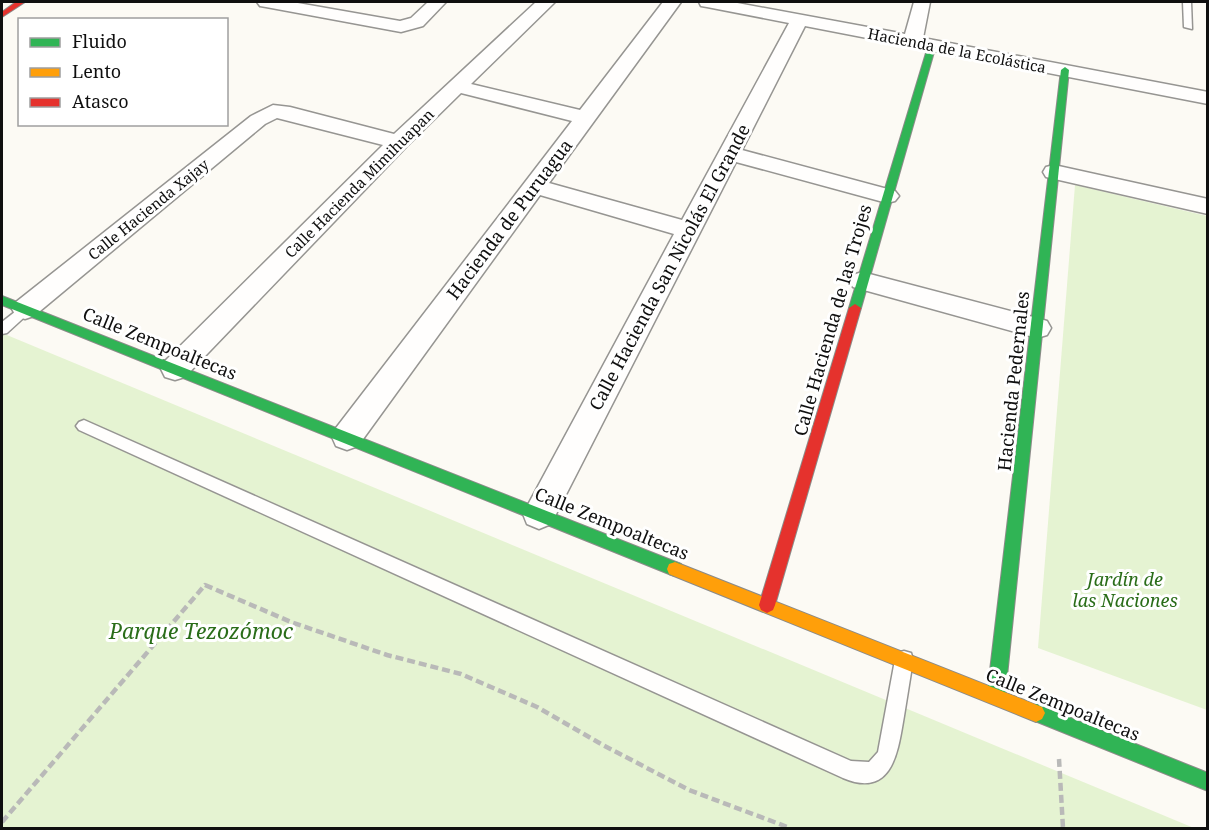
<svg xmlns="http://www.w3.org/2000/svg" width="1209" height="830" font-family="'Noto Serif',serif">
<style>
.green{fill:#e5f3d2}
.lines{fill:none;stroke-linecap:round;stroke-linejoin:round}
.lane-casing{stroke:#969592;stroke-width:3}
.street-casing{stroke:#969592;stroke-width:3}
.fast-casing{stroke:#8c8b89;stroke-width:2}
.slow-casing{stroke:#8c8b89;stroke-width:2}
.jam-casing{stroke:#8c8b89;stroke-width:2}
.path{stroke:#b9b9b8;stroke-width:4.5;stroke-dasharray:8 4;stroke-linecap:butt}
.lane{fill:#fffefd;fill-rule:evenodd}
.street{fill:#fffefd;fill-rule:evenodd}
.fast{fill:#30b455;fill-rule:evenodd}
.slow{fill:#ff9f0a;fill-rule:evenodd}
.jam{fill:#e5322d;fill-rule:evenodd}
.labels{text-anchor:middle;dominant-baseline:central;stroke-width:6;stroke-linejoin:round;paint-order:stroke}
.far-street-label{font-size:15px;fill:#0f0f0f;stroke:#fff}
.street-label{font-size:18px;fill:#0f0f0f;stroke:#fff}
.park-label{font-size:18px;font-style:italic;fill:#2a6d19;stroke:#fff}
.near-park-label{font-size:21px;font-style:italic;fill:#2a6d19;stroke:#fff}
</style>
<rect width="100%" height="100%" fill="#fcfaf4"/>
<g class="green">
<polygon points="1075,185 1207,216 1207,710 1038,648"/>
<polygon points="2,333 1194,828 2,828"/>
</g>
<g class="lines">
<g class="lane-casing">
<g id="lane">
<polygon points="1183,2 1191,2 1192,29 1184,27"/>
<polygon points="25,304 30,306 32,309 30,312 7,333 2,334 2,322"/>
<path d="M84,420L851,761L869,762L878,752L895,660L897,653L904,651L911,653L913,660C910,679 907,697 904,716C898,751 893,799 843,778L79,430L76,426L79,422Z"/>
</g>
</g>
<g class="street-casing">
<g id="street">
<polygon points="257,2 292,2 400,21 411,18 428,2 446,2 423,26 401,32 266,7 260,6"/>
<polygon points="536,2 555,2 471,84 580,110 663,2 681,2 549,183 682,220 789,23 707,7 701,6 699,2 732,2 905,34 914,2 930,2 923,38 1208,92 1208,104 805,26 742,150 895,191 899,196 895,201 887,203 736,162 551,524 539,529 527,524 523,514 674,234 540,195 358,446 347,450 336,446 332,437 336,428 572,121 461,93 406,147 185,377 175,380 165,377 161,369 165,361 383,145 277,118 265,124 34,316 25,319 16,316 12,309 16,302 251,116 273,105 290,107 394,134"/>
<polygon points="1054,165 1208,199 1208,214 1046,177 1043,172 1046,167"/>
<polygon points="862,272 1037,318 1047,321 1051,328 1047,335 1037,338 853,287 849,281 853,275"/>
</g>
</g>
<g class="fast-casing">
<g id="fast">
<polygon points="929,43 936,45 861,308 855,312 849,308"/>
<polygon points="1065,67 1069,70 1005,696 1002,702 996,705 990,702 987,696 1061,70"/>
<polygon points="2,296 681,564 683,569 681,574 675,576 669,574 2,305"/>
<polygon points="1036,704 1208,773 1208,791 1030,719 1027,713 1030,707"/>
</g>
</g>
<g class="slow-casing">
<polygon id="slow" points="675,562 1042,707 1045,713 1042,719 1036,722 669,574 667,569 669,564"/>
</g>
<g class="jam-casing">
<g id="jam">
<polygon points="16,2 25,2 2,17 2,12"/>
<polygon points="855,304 861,308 775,605 773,610 767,613 761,610 759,605 849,308"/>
</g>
</g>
<g class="path">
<polyline points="1059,759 1063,828"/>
<polyline points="2,822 205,585 291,622 387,655 461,674 537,707 601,744 689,790 790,828"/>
</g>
<use href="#lane" class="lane"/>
<use href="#street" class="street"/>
<use href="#fast" class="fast"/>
<use href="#slow" class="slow"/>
<use href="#jam" class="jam"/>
</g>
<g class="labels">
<g class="far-street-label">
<text transform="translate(957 50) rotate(11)">Hacienda de la Ecolástica</text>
<text transform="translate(359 183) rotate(-45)">Calle Hacienda Mimihuapan</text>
<text transform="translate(148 209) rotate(-39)">Calle Hacienda Xajay</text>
</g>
<g class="street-label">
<text transform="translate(509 219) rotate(-53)">Hacienda de Puruagua</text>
<text transform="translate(669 267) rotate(-62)">Calle Hacienda San Nicolás El Grande</text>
<text transform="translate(832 320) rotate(-74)">Calle Hacienda de las Trojes</text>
<text transform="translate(160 343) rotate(22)">Calle Zempoaltecas</text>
<text transform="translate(1013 381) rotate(-84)">Hacienda Pedernales</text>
<text transform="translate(612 523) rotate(22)">Calle Zempoaltecas</text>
<text transform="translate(1063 704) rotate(22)">Calle Zempoaltecas</text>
</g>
<g class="park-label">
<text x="1125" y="579">Jardín de<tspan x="1125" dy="21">las Naciones</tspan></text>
</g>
<g class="near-park-label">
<text x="201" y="631">Parque Tezozómoc</text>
</g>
</g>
<rect width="1209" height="830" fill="none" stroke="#0f0f0f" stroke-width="6"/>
<rect x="18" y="18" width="210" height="108" fill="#ffffff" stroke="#9f9f9f" stroke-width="1.5"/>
<rect x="30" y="38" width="30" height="9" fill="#30b455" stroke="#9f9f9f" stroke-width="1.5"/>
<text x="72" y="48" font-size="18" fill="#0f0f0f">Fluido</text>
<rect x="30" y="68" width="30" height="9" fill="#ff9f0a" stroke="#9f9f9f" stroke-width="1.5"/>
<text x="72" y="78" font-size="18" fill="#0f0f0f">Lento</text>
<rect x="30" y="98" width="30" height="9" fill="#e5322d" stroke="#9f9f9f" stroke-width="1.5"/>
<text x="72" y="108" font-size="18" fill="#0f0f0f">Atasco</text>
</svg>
